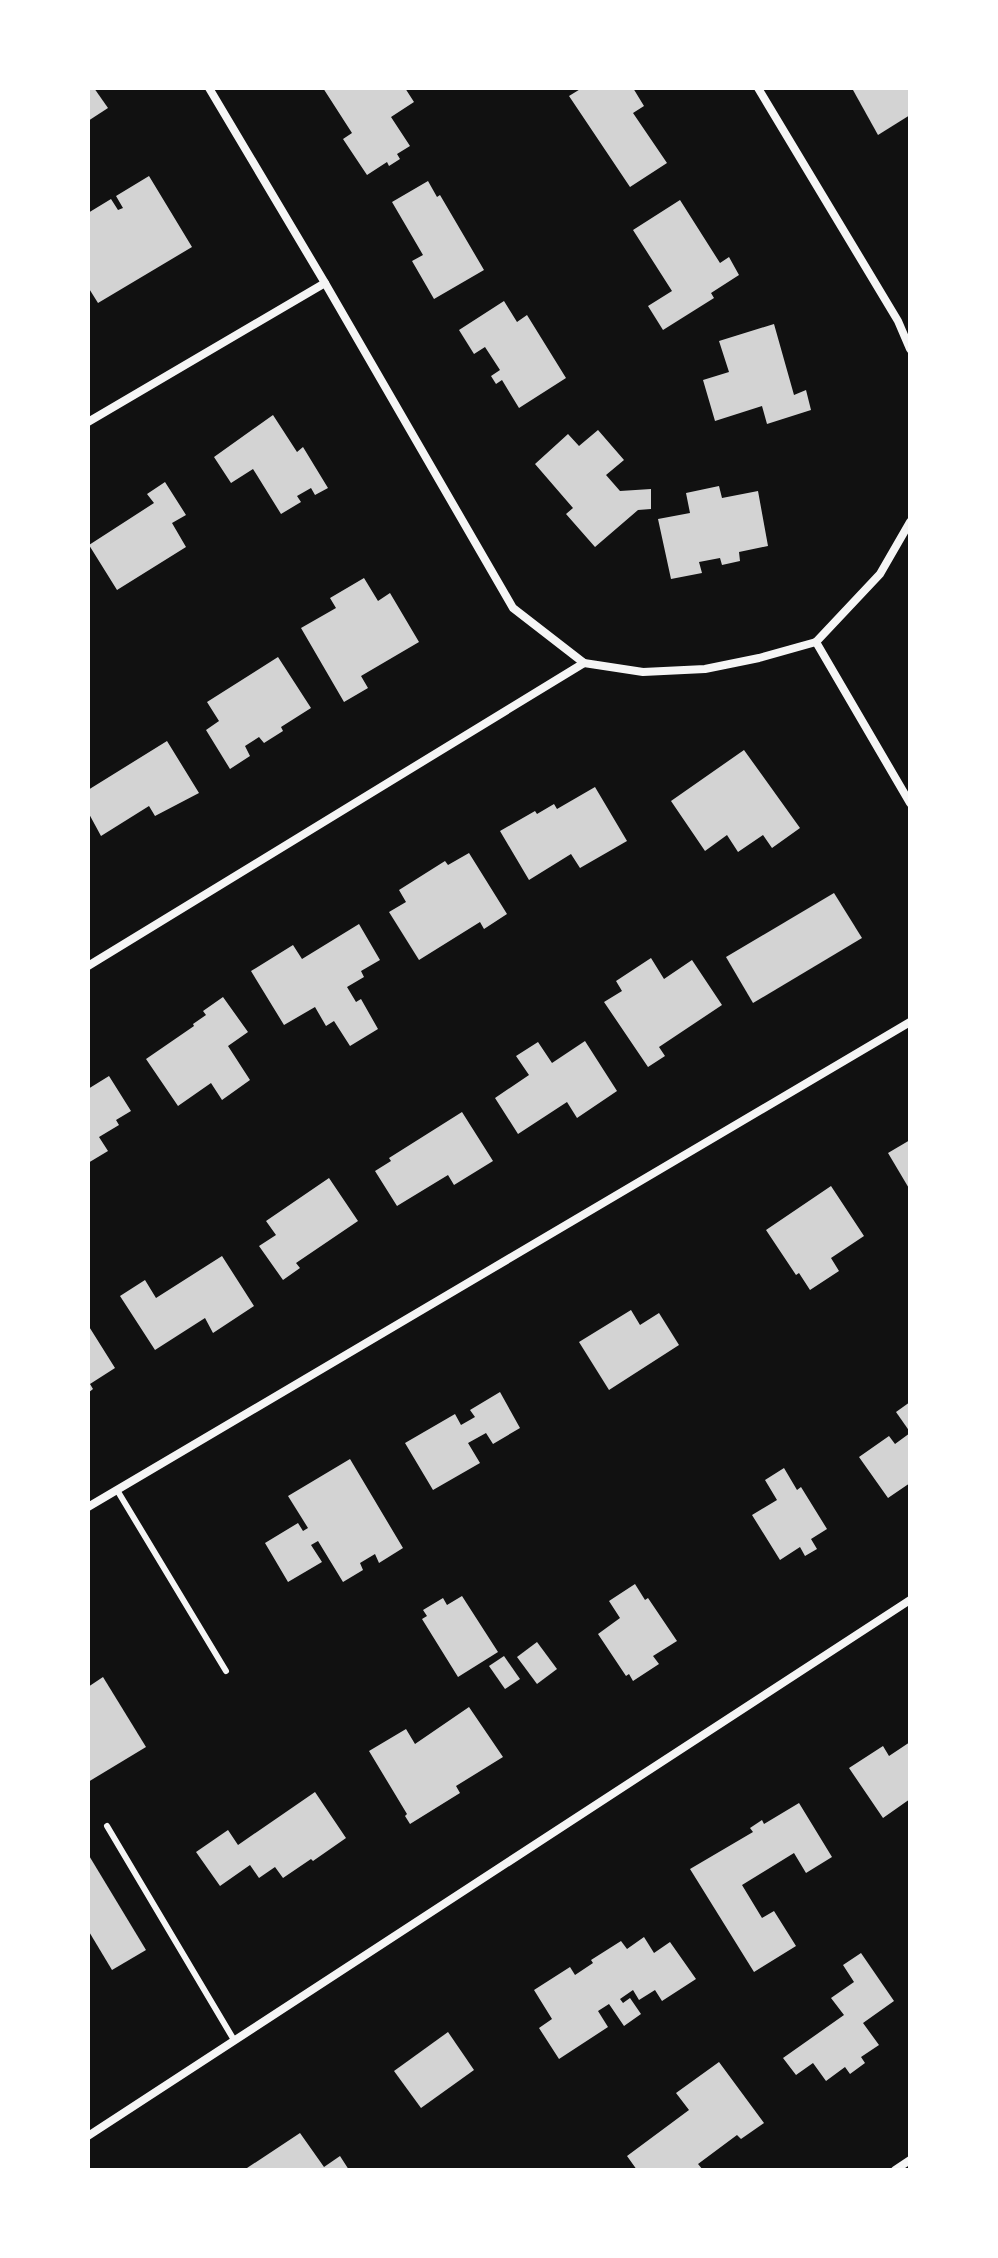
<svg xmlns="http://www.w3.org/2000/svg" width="998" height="2258" font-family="Spectral,serif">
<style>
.building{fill:#d3d3d3}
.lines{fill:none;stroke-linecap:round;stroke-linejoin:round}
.service{stroke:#f5f5f5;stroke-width:6}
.minor{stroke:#f5f5f5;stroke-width:8}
</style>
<rect width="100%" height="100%" fill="#111"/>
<g class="building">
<polygon points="88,88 94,88 108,108 88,121"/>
<polygon points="323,88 405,88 414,102 391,117 410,146 397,154 400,159 389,166 387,162 367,175 343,139 352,133"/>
<polygon points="582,88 633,88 644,106 633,113 667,163 630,187 569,96"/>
<polygon points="856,88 910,88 910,115 878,135 853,90"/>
<polygon points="149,176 192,247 98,303 88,287 88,213 111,199 118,210 123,208 116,196"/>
<polygon points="428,181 437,197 440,195 484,270 434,299 412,261 423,255 392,202"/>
<polygon points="680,200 720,263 729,257 739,275 711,293 714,298 663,330 648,306 672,291 633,230"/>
<polygon points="504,301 517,322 527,315 566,378 519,408 502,380 496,384 491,376 500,370 485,347 474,354 459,330"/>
<polygon points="774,324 794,395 806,390 811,410 767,424 762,406 715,421 703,380 729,372 719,341"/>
<polygon points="273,415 297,452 303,447 328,488 315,495 311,488 297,496 301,502 281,514 253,469 231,483 214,457"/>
<polygon points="598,430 624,460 606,475 620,491 651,489 651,509 638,510 595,547 566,514 573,508 535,464 568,434 579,446"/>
<polygon points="165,482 186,515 172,523 186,547 117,590 89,545 154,503 147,494"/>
<polygon points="719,486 722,498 758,491 768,546 739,552 740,561 722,565 720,558 699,562 702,573 671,579 658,519 690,513 686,493"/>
<polygon points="364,578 378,601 390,593 419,642 361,676 368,688 344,702 301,628 336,608 330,598"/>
<polygon points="278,657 311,708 281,727 283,731 264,743 259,737 245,746 250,756 230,769 206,730 219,721 207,702"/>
<polygon points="167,741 199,793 155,816 149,806 101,836 88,812 88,797 90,796 88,790"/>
<polygon points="744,750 800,828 772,848 763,835 738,852 727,835 705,851 671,801"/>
<polygon points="595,787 627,841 580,868 571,854 529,880 500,831 535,811 537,814 554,804 557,809"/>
<polygon points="469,853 507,914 484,929 480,922 419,960 389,912 406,902 399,890 445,861 448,865"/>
<polygon points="834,893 862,938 753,1003 726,957"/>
<polygon points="359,924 380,960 361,971 364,977 347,987 356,1002 361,999 378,1029 350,1046 334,1021 326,1026 315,1007 284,1025 251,971 293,945 302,959"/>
<polygon points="651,958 664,979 692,960 722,1005 659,1047 665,1056 648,1067 604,1002 622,991 616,981"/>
<polygon points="223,997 248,1032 228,1046 250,1080 222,1100 211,1083 178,1106 146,1059 194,1026 193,1024 206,1015 203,1011"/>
<polygon points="585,1041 617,1091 577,1118 567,1102 518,1134 495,1098 529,1075 516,1056 538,1042 552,1063"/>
<polygon points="109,1076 131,1111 116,1120 119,1125 99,1137 108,1151 88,1163 88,1089"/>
<polygon points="462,1112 493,1161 454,1185 448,1175 397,1206 375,1171 391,1161 389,1158"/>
<polygon points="910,1140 910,1190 888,1153"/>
<polygon points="329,1178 358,1221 296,1263 300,1268 283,1280 259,1246 276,1235 266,1221"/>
<polygon points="831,1186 864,1236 831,1258 839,1271 810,1290 799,1273 796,1275 766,1230"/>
<polygon points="222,1256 254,1306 213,1333 205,1318 155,1350 120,1296 145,1280 156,1298"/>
<polygon points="631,1310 640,1325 659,1313 679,1345 609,1390 579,1342"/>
<polygon points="88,1325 115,1368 90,1384 93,1389 88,1393"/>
<polygon points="500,1392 520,1428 493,1444 486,1433 468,1443 480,1463 433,1490 405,1443 455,1414 461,1425 475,1417 470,1410"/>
<polygon points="910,1402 910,1432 896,1412"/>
<polygon points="910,1433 910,1483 888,1498 859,1457 889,1436 895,1444"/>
<polygon points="350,1459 403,1548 379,1563 375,1554 360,1563 363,1570 343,1582 318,1541 311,1545 322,1562 288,1582 265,1543 298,1523 303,1531 308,1528 288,1496"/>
<polygon points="784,1468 797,1490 801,1487 827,1529 811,1539 817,1549 805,1556 800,1547 780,1560 752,1515 777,1500 765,1480"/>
<polygon points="635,1584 645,1600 648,1598 677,1641 653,1656 659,1664 633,1681 629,1674 626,1676 598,1634 620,1618 609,1601"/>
<polygon points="462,1596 498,1652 458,1677 422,1619 427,1616 423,1610 443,1598 447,1605"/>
<polygon points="537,1642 557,1669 537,1684 517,1657"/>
<polygon points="504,1656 520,1679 505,1689 489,1666"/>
<polygon points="103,1677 146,1747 88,1782 88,1687"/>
<polygon points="469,1707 503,1757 456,1786 460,1793 410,1824 405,1816 407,1814 369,1751 406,1729 415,1744"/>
<polygon points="910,1742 910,1799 883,1818 849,1768 883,1746 889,1756"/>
<polygon points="315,1792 346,1838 313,1861 311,1859 283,1878 275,1867 259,1878 250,1865 220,1886 196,1852 228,1830 238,1845"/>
<polygon points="799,1803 832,1857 806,1873 794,1853 742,1885 762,1918 774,1911 796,1946 754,1972 690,1869 753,1832 750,1828 762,1820 764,1824"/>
<polygon points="88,1854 146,1950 112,1970 88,1930"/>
<polygon points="644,1937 654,1953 670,1942 696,1979 662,2001 655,1990 639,2000 633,1990 620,1999 623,2003 630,1998 641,2014 624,2026 609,2004 598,2011 608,2027 559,2059 539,2028 552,2019 534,1990 570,1967 575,1975 593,1963 591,1960 621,1941 627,1949"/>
<polygon points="861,1953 894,2001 863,2023 879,2045 861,2057 865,2063 850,2074 845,2067 826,2081 813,2063 796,2075 783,2058 844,2015 831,1998 854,1982 843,1965"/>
<polygon points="448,2032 474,2070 421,2108 394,2071"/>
<polygon points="719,2062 764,2123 741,2139 737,2135 698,2164 703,2170 637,2170 627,2156 689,2110 676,2093"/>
<polygon points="300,2133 324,2167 340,2156 349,2170 244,2170"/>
</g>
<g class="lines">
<g class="service">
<polyline points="117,1490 226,1671"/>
<polyline points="107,1826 234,2040"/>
</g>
<g class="minor">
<polyline points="209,88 325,283 513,608 584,663 643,672 705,669 759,658 816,642"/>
<polyline points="758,88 898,321 910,349"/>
<polyline points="88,422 325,283"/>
<polyline points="816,642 910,803"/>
<polyline points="816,642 880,574 910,522"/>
<polyline points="88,966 584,663"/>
<polyline points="88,1507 910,1022"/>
<polyline points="88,2136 910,1600"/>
<polyline points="895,2170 910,2160"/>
</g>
</g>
<rect width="998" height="2258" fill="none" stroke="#ffffff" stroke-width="180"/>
</svg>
